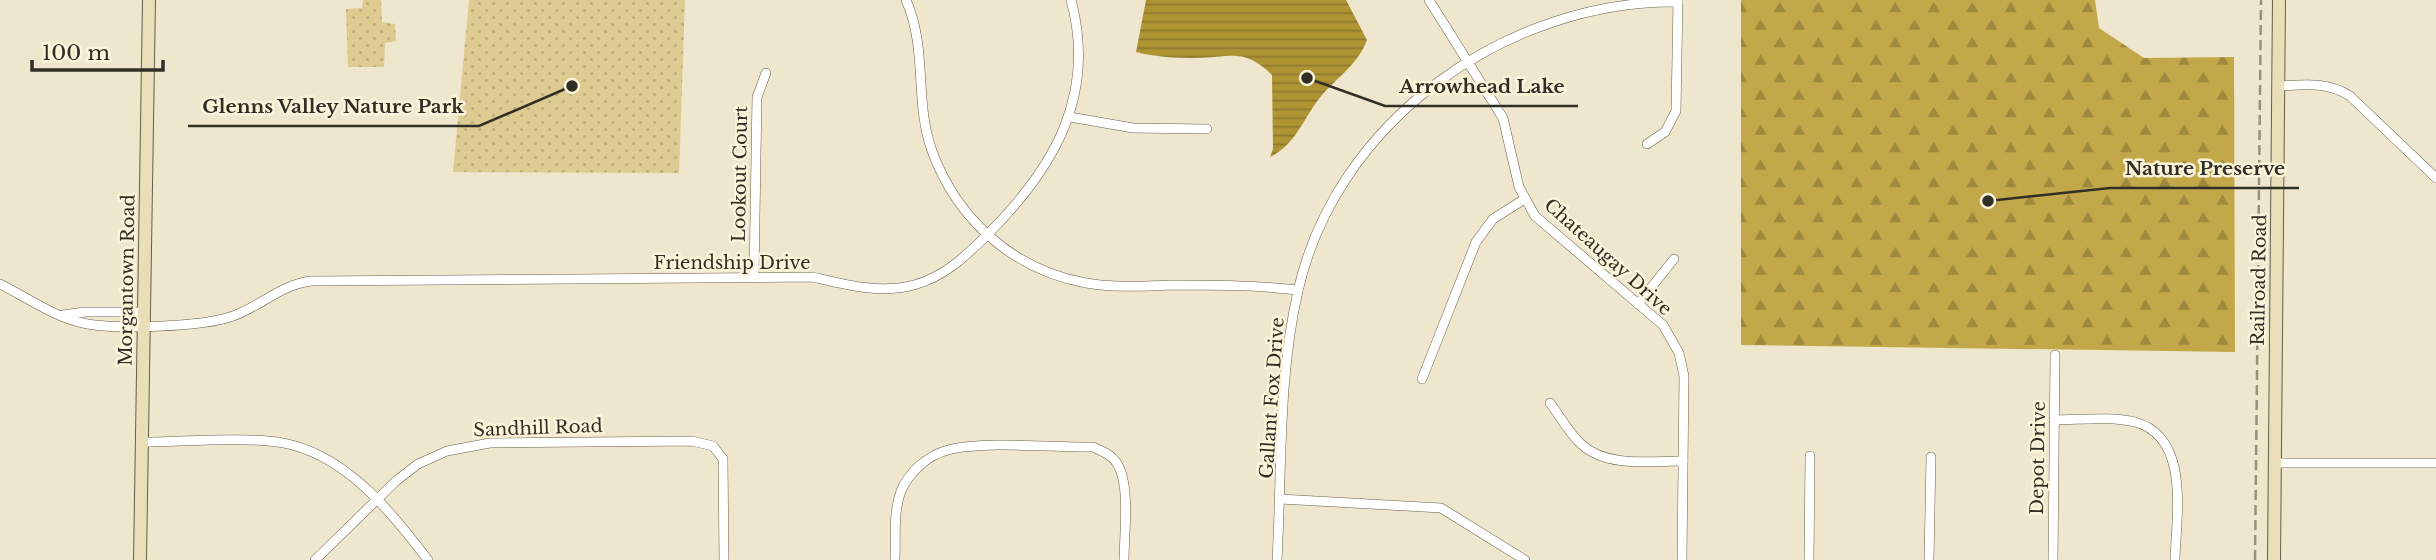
<svg xmlns="http://www.w3.org/2000/svg" width="2436" height="560" font-family="'Libre Baskerville',serif">
<style>
.grass{fill:url(#grass-dots)}
.forest{fill:url(#forest-firs)}
.water{fill:url(#water-rules)}
.lines{fill:none;stroke-linecap:round;stroke-linejoin:round}
.street-casing{stroke:#665f4a;stroke-width:10}
.secondary-casing{stroke:#665f4a;stroke-width:14}
.street{stroke:#fff;stroke-width:9}
.secondary{stroke:#e8dfb8;stroke-width:12}
.rail{stroke:#96907f;stroke-width:2.5;stroke-dasharray:10 5;stroke-linecap:butt}
.labels{text-anchor:middle;dominant-baseline:central;stroke-width:5;stroke-linejoin:round;paint-order:stroke}
.street-label{font-size:18px;fill:#312e25;stroke:#fbf4da}
.leader{fill:none;stroke:#312e25;stroke-width:2.5}
.callout-dot{fill:#312e25;stroke:#fbf4da;stroke-width:2.5}
.callout-label{font-size:19px;text-anchor:middle;font-weight:bold;fill:#312e25;stroke:#fbf4da;stroke-width:5;stroke-linejoin:round;paint-order:stroke}
</style>
<defs>
<pattern id="grass-dots" width="8" height="8" patternUnits="userSpaceOnUse" patternTransform="scale(1.75)"><rect width="8" height="8" fill="#ddcb92"/><path d="M2 2h.1M6 6h.1" fill="none" stroke="#beaf7e" stroke-width="1.8" stroke-linecap="round"/></pattern>
<pattern id="forest-firs" width="22" height="20" patternUnits="userSpaceOnUse" patternTransform="scale(1.75)"><rect width="22" height="20" fill="#c3a84a"/><path d="M5 1l3.5 6h-7zM16 11l3.5 6h-7z" fill="#9f893d"/></pattern>
<pattern id="water-rules" width="6" height="5" patternUnits="userSpaceOnUse" patternTransform="scale(1.75)"><rect width="6" height="5" fill="#af9434"/><path d="M0 2.5h6" fill="none" stroke="#8f792c"/></pattern>
</defs>
<rect width="100%" height="100%" fill="#eee6cd"/>
<g class="grass">
<polygon points="363,0 381,0 382,22 395,24 396,41 385,43 384,67 348,67 346,9 362,8"/>
<polygon points="469,0 685,0 679,173 453,172"/>
</g>
<polygon class="forest" points="1741,0 2095,0 2099,28 2144,58 2234,57 2235,352 1741,345"/>
<path class="water" d="M1146,0H1346L1367,40C1358,64 1338,77 1322,95C1304,116 1297,144 1270,157L1273,149L1272,75C1243,47 1231,58 1196,58C1176,58 1155,57 1136,52Z"/>
<g class="lines">
<g class="street-casing">
<g id="street">
<path d="M906,0C928,50 914,101 932,151C957,219 1013,270 1086,283C1113,288 1143,286 1171,285C1214,285 1255,285 1298,290"/>
<polyline points="1429,0 1503,118 1519,187 1535,216 1663,325 1679,353 1684,376 1682,560"/>
<path d="M2278,86C2304,85 2327,81 2350,96L2436,178"/>
<polyline points="1070,117 1133,128 1207,129"/>
<polyline points="1647,144 1665,132 1676,111 1678,0"/>
<polyline points="754,277 757,97 766,73"/>
<path d="M0,284C26,297 54,317 83,323C114,330 203,327 233,316C261,306 280,285 311,281L813,277C847,285 880,294 914,285C944,277 966,256 988,234C1053,169 1097,96 1071,0"/>
<polyline points="1638,304 1674,259"/>
<polyline points="63,315 85,312 144,312"/>
<polyline points="1422,379 1476,242 1493,219 1523,200"/>
<path d="M1550,403C1560,416 1569,433 1581,444C1607,468 1650,461 1683,461"/>
<path d="M2054,420C2080,420 2110,416 2135,422C2191,437 2176,517 2175,560"/>
<path d="M142,442C183,442 254,435 292,445C350,460 393,514 428,560"/>
<polyline points="2275,463 2436,463"/>
<polyline points="1280,499 1441,508 1525,560"/>
<polyline points="315,560 396,481 418,464 447,451 490,443 692,441 713,446 723,459 724,560"/>
<path d="M895,560C896,537 893,512 901,491C909,472 928,455 948,450C983,441 1054,447 1093,447C1101,451 1111,454 1116,462C1131,482 1124,535 1124,560"/>
<path d="M1277,560C1282,471 1278,378 1298,291C1336,121 1507,0 1678,2"/>
<polyline points="1809,560 1810,456"/>
<polyline points="1929,560 1931,457"/>
<polyline points="2053,560 2055,355"/>
</g>
</g>
<g class="secondary-casing">
<g id="secondary">
<polyline points="140,560 149,0"/>
<polyline points="2274,560 2279,0"/>
</g>
</g>
<use href="#street" class="street"/>
<use href="#secondary" class="secondary"/>
<polyline class="rail" points="2255,560 2261,0"/>
</g>
<g class="labels">
<g class="street-label">
<text transform="translate(740 174) rotate(-89)">Lookout Court</text>
<text transform="translate(1608 257) rotate(42)">Chateaugay Drive</text>
<text x="732" y="263">Friendship Drive</text>
<text transform="translate(127 280) rotate(-89)">Morgantown Road</text>
<text transform="translate(2259 280) rotate(-89)">Railroad Road</text>
<text transform="translate(1272 398) rotate(-86)">Gallant Fox Drive</text>
<text transform="translate(538 428) rotate(-2)">Sandhill Road</text>
<text transform="translate(2038 458) rotate(-89)">Depot Drive</text>
</g>
</g>
<path class="leader" d="M1307 78L1385 106H1578M572 86L479 126H188M1988 201L2110 188H2299"/>
<g class="callout-dot">
<circle cx="1307" cy="78" r="7"/>
<circle cx="572" cy="86" r="7"/>
<circle cx="1988" cy="201" r="7"/>
</g>
<g class="callout-label">
<text x="1482" y="93">Arrowhead Lake</text>
<text x="333" y="113">Glenns Valley Nature Park</text>
<text x="2205" y="175">Nature Preserve</text>
</g>
<path d="M32 60v10h131v-10" fill="none" stroke="#312e25" stroke-width="3.5"/>
<text x="42" y="60" font-size="21" fill="#312e25" stroke="#fbf4da" stroke-width="5" paint-order="stroke">100 m</text>
</svg>
